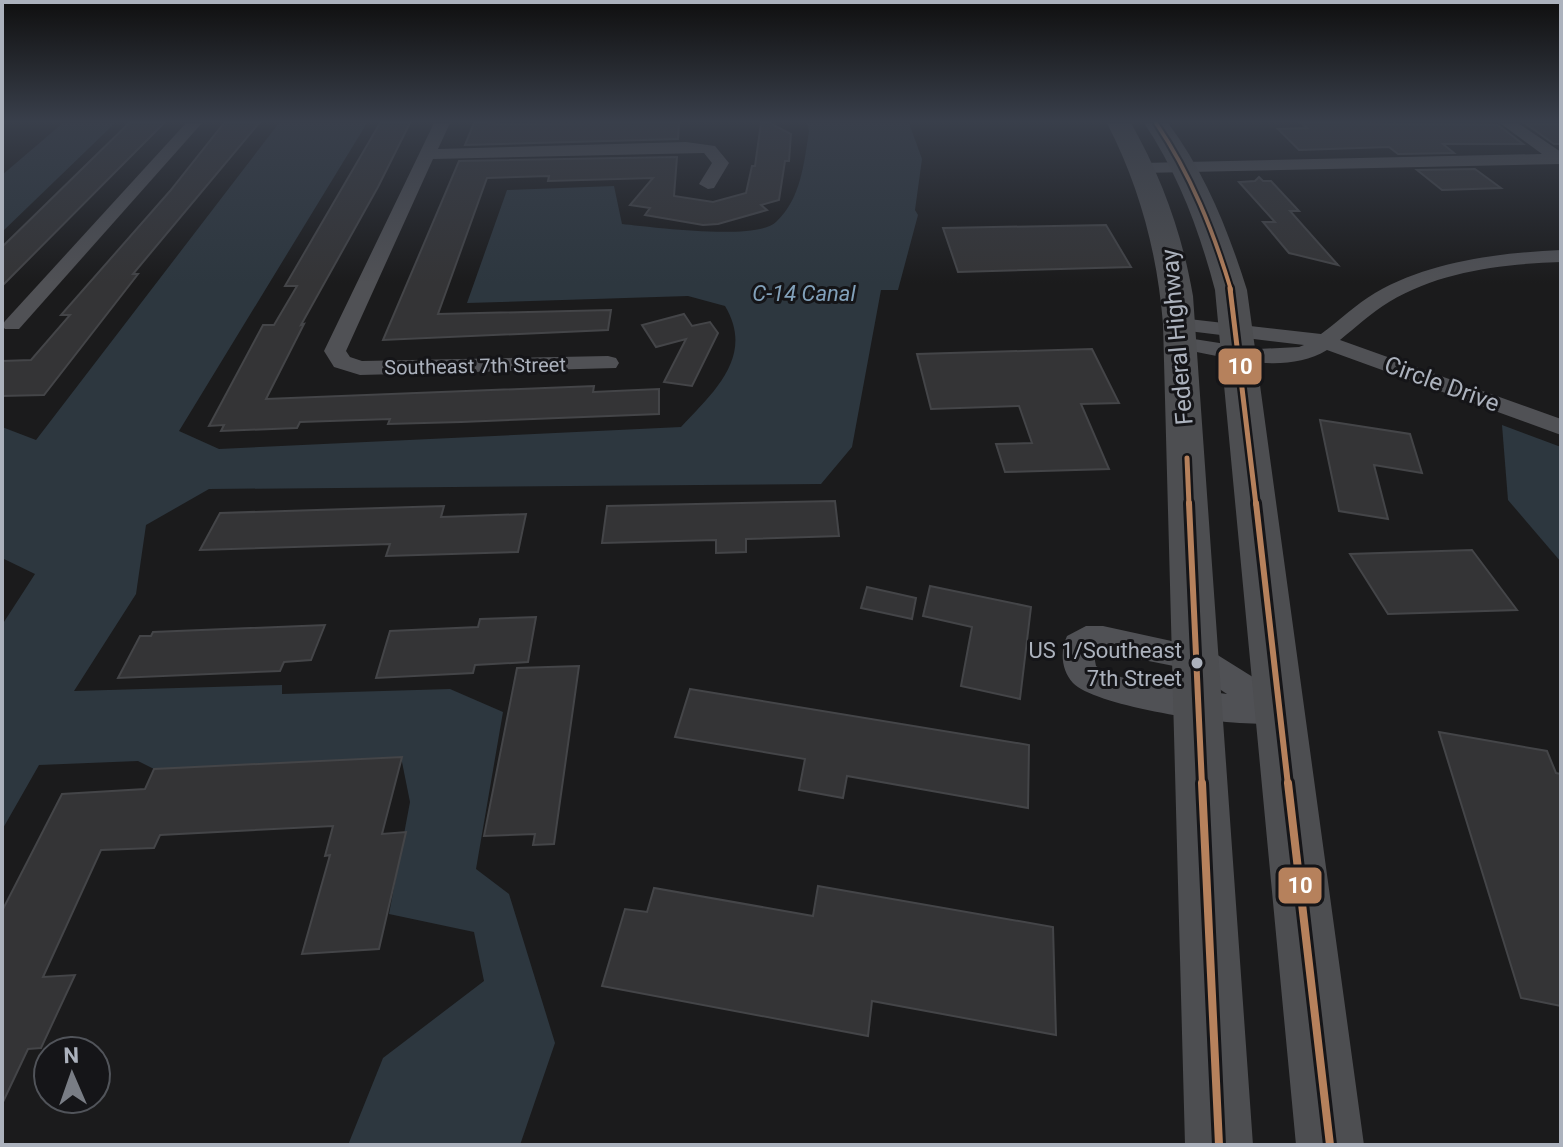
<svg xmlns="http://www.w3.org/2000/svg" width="1563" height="1147" font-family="Roboto,sans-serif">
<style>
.water{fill:#2d373f}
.building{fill:#343436;stroke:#444548;stroke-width:2}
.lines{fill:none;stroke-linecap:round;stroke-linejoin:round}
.street{fill:#505155;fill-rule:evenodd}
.primary{fill:#4d4e51;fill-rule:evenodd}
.bus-1-far3-casing{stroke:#151518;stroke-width:8}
.bus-1-far2-casing{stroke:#151518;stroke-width:10}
.bus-1-far1-casing{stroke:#151518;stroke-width:12}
.bus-1-casing{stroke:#151518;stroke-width:14}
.bus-1-far3{stroke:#b6815c;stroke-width:4}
.bus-1-far2{stroke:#b6815c;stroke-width:5}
.bus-1-far1{stroke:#b6815c;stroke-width:6}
.bus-1{stroke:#b6815c;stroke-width:8}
.bus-dot{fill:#acb2bd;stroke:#151518;stroke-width:3}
.labels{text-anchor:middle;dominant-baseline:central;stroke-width:6;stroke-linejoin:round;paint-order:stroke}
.far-street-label{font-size:20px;fill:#acb2bd;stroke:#151518}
.far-water-label{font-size:22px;font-style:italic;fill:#82a1ba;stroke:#151518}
.bus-label{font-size:22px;fill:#acb2bd;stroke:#151518;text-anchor:end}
.street-label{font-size:24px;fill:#acb2bd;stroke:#151518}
.line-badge{stroke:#151518;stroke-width:3}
.badge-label{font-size:22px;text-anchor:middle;font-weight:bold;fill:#fff}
</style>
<rect width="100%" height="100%" fill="#1b1b1c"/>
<g class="water">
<polygon points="63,123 115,123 2,232 2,175"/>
<path d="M279,123H367L179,431L219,449L681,427C714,392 755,356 725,306L688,296L467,303L507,190L614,186L622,224C651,227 756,241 776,222C801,199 804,163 809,131L807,123H909L922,159L915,210L918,215L898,290H881L852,447L821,484L209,489L146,525L136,594L74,691L282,685V694L450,689L503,712L476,869L509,894L555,1043L520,1145H348L383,1058L484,981L474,932L389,914L410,802L401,757L154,769L138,761L39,765L2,830V625L35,574L2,558V427L36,440Z"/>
<polygon points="1502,425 1561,447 1561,562 1508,500"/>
</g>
<g class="building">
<polygon points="129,123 164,123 2,286 2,247"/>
<polygon points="224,123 259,123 133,274 138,274 44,395 2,396 2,361 31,360 70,315 61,315 170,191"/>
<polygon points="380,123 410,123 378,187 301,325 304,324 266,399 594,386 593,392 659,389 659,414 461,422 388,424 390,419 300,422 297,428 221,431 224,425 209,426 263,325 274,325 297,286 285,286"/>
<polygon points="474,123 503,124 679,123 678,139 465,145"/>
<polygon points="761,123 770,123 791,134 789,161 785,161 779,200 761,205 767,210 718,224 703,225 645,215 650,208 630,205 653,178 548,181 549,176 487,178 438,314 611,310 608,330 383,340 459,161 677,157 674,196 713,202 746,193 752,166 755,166"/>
<polygon points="1301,123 1498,125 1523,144 1443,144 1454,153 1398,154 1389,147 1299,150 1278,129 1307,128"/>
<polygon points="1526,124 1561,124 1561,144 1554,144"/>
<polygon points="1475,169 1501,188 1442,190 1417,170"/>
<polygon points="1259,177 1263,181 1271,181 1299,211 1290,211 1338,265 1289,253 1263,222 1275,222 1239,182 1255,181"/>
<polygon points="1106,225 1131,267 958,272 943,228"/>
<polygon points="684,314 692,326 710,322 718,333 692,386 664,382 686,339 656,347 642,325"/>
<polygon points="1092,349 1119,403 1081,404 1109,469 1005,472 996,444 1032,443 1019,406 931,409 917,354"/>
<polygon points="1320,420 1410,434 1422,473 1374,465 1388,519 1339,511"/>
<polygon points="835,501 839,536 746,539 746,552 716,553 716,540 602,543 607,506"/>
<polygon points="444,506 441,517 526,514 518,552 386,556 390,544 200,550 220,513"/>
<polygon points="1472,550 1517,610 1388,614 1350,554"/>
<polygon points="930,586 1031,607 1020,699 961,686 972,627 923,616"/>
<polygon points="867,587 916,598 912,619 861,608"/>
<polygon points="536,617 528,662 475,665 473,673 376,678 390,631 478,627 480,619"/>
<polygon points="325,625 311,660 284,662 280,671 118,678 140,636 151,636 153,632"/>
<polygon points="579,666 554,844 533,845 535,834 484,836 517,668"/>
<polygon points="690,689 1029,745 1028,808 847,776 843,798 799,790 805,759 675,737"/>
<polygon points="1439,732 1547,751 1556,773 1561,774 1561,1006 1521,998"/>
<polygon points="402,757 382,834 406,832 379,949 302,954 330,855 325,856 333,826 160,835 154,848 101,850 43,977 75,975 41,1048 28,1049 2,1104 2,911 62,794 145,789 154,769"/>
<polygon points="818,886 1053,927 1056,1035 872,1001 868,1036 602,986 625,909 647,912 654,888 813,916"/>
</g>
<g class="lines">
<g class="street">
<polygon points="186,123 202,123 19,329 5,329 2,326 5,321"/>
<polygon points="434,123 450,123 438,149 686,142 715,146 729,163 714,188 708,189 699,184 712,163 704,153 433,159 346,351 350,357 362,361 608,356 616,358 619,363 616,368 360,375 334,367 324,351"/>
<polygon points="1500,123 1518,123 1561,152 1561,164 1142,173 1134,168 1142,163 1542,154"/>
<path d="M1561,250V262C1503,264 1440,271 1389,302C1371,313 1356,327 1340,340L1561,419V435L1327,350C1284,376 1227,357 1181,349L1170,343L1181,337L1258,349L1299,347L1304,345L1180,330L1169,324L1180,318L1321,334C1339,321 1356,304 1375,293C1430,261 1499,253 1561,250Z"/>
<path d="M1086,626H1103L1208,649L1291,701L1296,711L1291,721C1259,732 1098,709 1073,683C1061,670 1060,651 1067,636ZM1093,650L1189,669L1227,694L1148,684L1109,674L1096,666Z"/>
</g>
<g class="primary">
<path d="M1107,123H1131C1162,178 1182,233 1193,296L1253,1145H1185L1163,324C1157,252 1140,188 1107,123Z"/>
<path d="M1144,123H1168C1206,174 1228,230 1247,290L1364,1145H1296L1215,290C1199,230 1179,175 1144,123Z"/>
</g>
<g class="bus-1-far3-casing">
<path id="bus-1-far3" d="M1156,123C1191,175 1213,230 1231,290"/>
</g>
<g class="bus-1-far2-casing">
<g id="bus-1-far2">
<polyline points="1230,288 1256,505"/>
<polyline points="1187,458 1189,505"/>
</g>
</g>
<g class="bus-1-far1-casing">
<g id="bus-1-far1">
<polyline points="1189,503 1202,785"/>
<polyline points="1256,503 1288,785"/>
</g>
</g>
<g class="bus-1-casing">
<g id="bus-1">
<polyline points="1202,783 1219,1145"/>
<polyline points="1288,783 1330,1145"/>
</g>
</g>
<use href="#bus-1-far3" class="bus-1-far3"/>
<use href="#bus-1-far2" class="bus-1-far2"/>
<use href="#bus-1-far1" class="bus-1-far1"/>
<use href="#bus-1" class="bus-1"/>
</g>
<linearGradient id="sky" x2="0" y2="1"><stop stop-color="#0f0f0f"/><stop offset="0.43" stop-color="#393f4b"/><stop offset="1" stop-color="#393f4b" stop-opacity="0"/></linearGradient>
<rect width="1563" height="283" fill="url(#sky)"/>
<circle class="bus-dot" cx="1197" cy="663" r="7"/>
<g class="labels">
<g class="far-street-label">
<text transform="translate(475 366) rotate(-1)">Southeast 7th Street</text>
</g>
<g class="far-water-label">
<text x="804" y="293">C-14 Canal</text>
</g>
<g class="bus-label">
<text x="1182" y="650">US 1/Southeast<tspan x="1182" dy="28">7th Street</tspan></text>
</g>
<g class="street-label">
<text transform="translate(1177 337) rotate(-95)">Federal Highway</text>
<text transform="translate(1442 384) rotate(20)">Circle Drive</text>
</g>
</g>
<g class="line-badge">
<rect x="1217" y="347" width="46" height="39" rx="8" fill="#b6815c"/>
<rect x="1277" y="866" width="46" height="39" rx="8" fill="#b6815c"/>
</g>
<g class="badge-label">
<text x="1240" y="374">10</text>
<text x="1300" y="893">10</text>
</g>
<rect width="1563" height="1147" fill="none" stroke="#acb2bd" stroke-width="8"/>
<g transform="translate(72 1075) rotate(358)"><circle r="38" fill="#151518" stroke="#51545a" stroke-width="2"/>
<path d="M0-6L14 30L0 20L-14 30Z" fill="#797d85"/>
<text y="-12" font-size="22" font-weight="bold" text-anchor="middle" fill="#acb2bd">N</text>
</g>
</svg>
